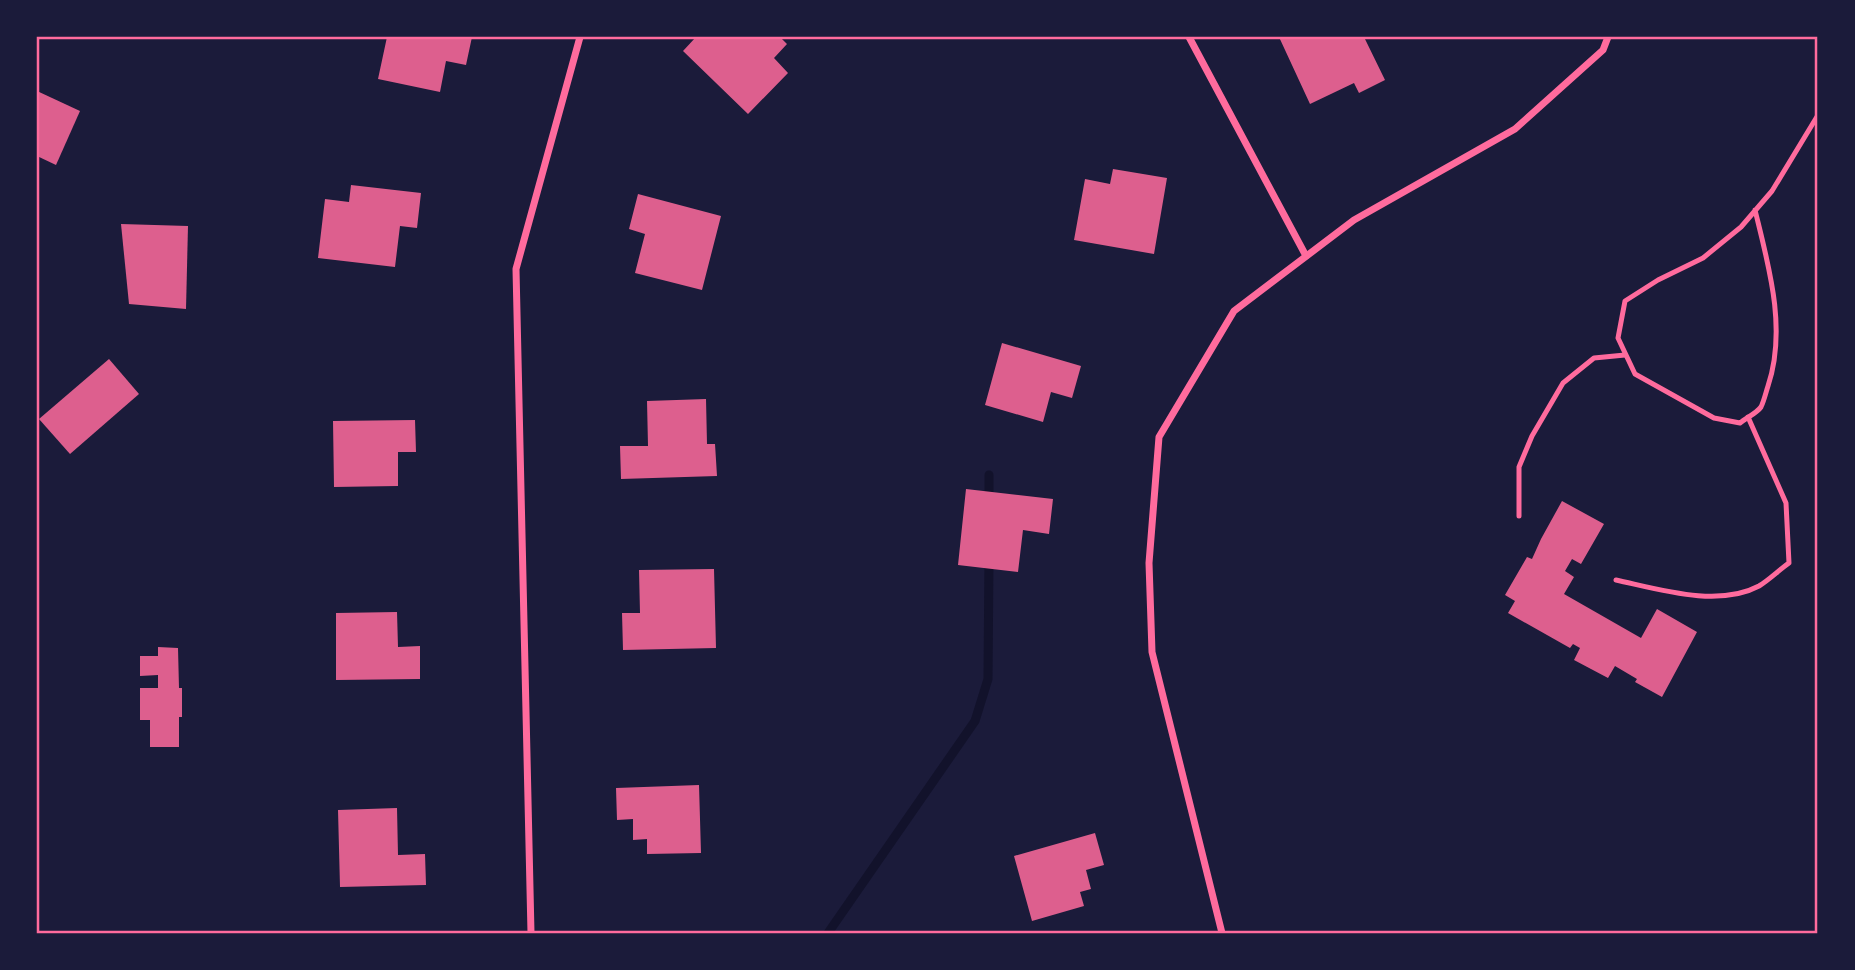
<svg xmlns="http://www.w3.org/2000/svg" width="1855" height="970" font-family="Raleway,sans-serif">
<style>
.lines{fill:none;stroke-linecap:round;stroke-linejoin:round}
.stream{stroke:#12122b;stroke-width:9}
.building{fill:#dd5f8e}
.service{stroke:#ff6b9d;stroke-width:5}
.minor{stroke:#ff6b9d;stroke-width:7}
.neatline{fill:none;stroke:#ff6b9d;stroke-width:2.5}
</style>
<rect width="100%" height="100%" fill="#1b1b3a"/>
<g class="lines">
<g class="stream">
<polyline points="989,501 989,475"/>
<polyline points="828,933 975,721 988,679 989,557"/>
</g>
</g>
<g class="building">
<polygon points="387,37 472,37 466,65 446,61 440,92 378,79"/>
<polygon points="696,37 780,37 787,44 774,58 788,73 748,114 683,51"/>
<polygon points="1279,37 1364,37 1385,80 1359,93 1354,83 1310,104"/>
<polygon points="37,91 80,111 56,165 37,156"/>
<polygon points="1113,169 1167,178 1154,254 1074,240 1085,179 1110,184"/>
<polygon points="351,185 421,193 417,228 400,226 395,267 318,258 325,199 349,202"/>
<polygon points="638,194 721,216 702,290 635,273 645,234 629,229"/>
<polygon points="121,224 188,226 186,309 129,304"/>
<polygon points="1002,343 1081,366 1072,398 1051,392 1043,422 985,405"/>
<polygon points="109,359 139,394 70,454 39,419"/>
<polygon points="706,399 707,444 715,444 717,476 621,479 620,446 648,446 647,401"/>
<polygon points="415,420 416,452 398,452 398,486 334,487 333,421"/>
<polygon points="966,489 1053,499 1049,534 1023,530 1018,572 958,565"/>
<polygon points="1562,501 1604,524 1581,564 1572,559 1565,571 1574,577 1564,594 1641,638 1657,609 1697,632 1662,697 1635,682 1637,679 1615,666 1608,678 1574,660 1580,648 1573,644 1570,648 1508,613 1515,601 1505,595 1527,557 1532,559 1541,539"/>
<polygon points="714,569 716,648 623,650 622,613 640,613 639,570"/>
<polygon points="397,612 398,647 420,646 420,679 336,680 336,613"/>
<polygon points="158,647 178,648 179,688 182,688 182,717 179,717 179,747 150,747 150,720 140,720 140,688 158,688 158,675 140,676 140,656 158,656"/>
<polygon points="699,785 701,853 647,854 647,839 633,840 633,819 617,820 616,788"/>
<polygon points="397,808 398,855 425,854 426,885 340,887 338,810"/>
<polygon points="1095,833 1104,865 1086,870 1091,889 1080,892 1084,906 1032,921 1014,856"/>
</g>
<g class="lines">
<g class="service">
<path d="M1755,210C1769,267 1787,329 1768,386C1766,392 1764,401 1761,407C1757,413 1746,418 1740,423L1714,418L1635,374L1618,338L1625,301L1658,280L1703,258L1741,227L1772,191L1818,115"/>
<polyline points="1519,516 1519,467 1532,436 1563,383 1594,358 1625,355"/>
<path d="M1616,580C1658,589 1718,608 1759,586C1769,580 1779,570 1789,563L1786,503L1748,417"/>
</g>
<g class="minor">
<polyline points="1189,37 1306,256"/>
<polyline points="531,933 516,269 580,37"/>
<polyline points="1222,933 1152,652 1149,563 1159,437 1234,311 1354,220 1515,129 1603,50 1608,37"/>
</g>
</g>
<rect width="1855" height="970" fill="none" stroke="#1b1b3a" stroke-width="77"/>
<rect x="38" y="38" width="1778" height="894" class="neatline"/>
</svg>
